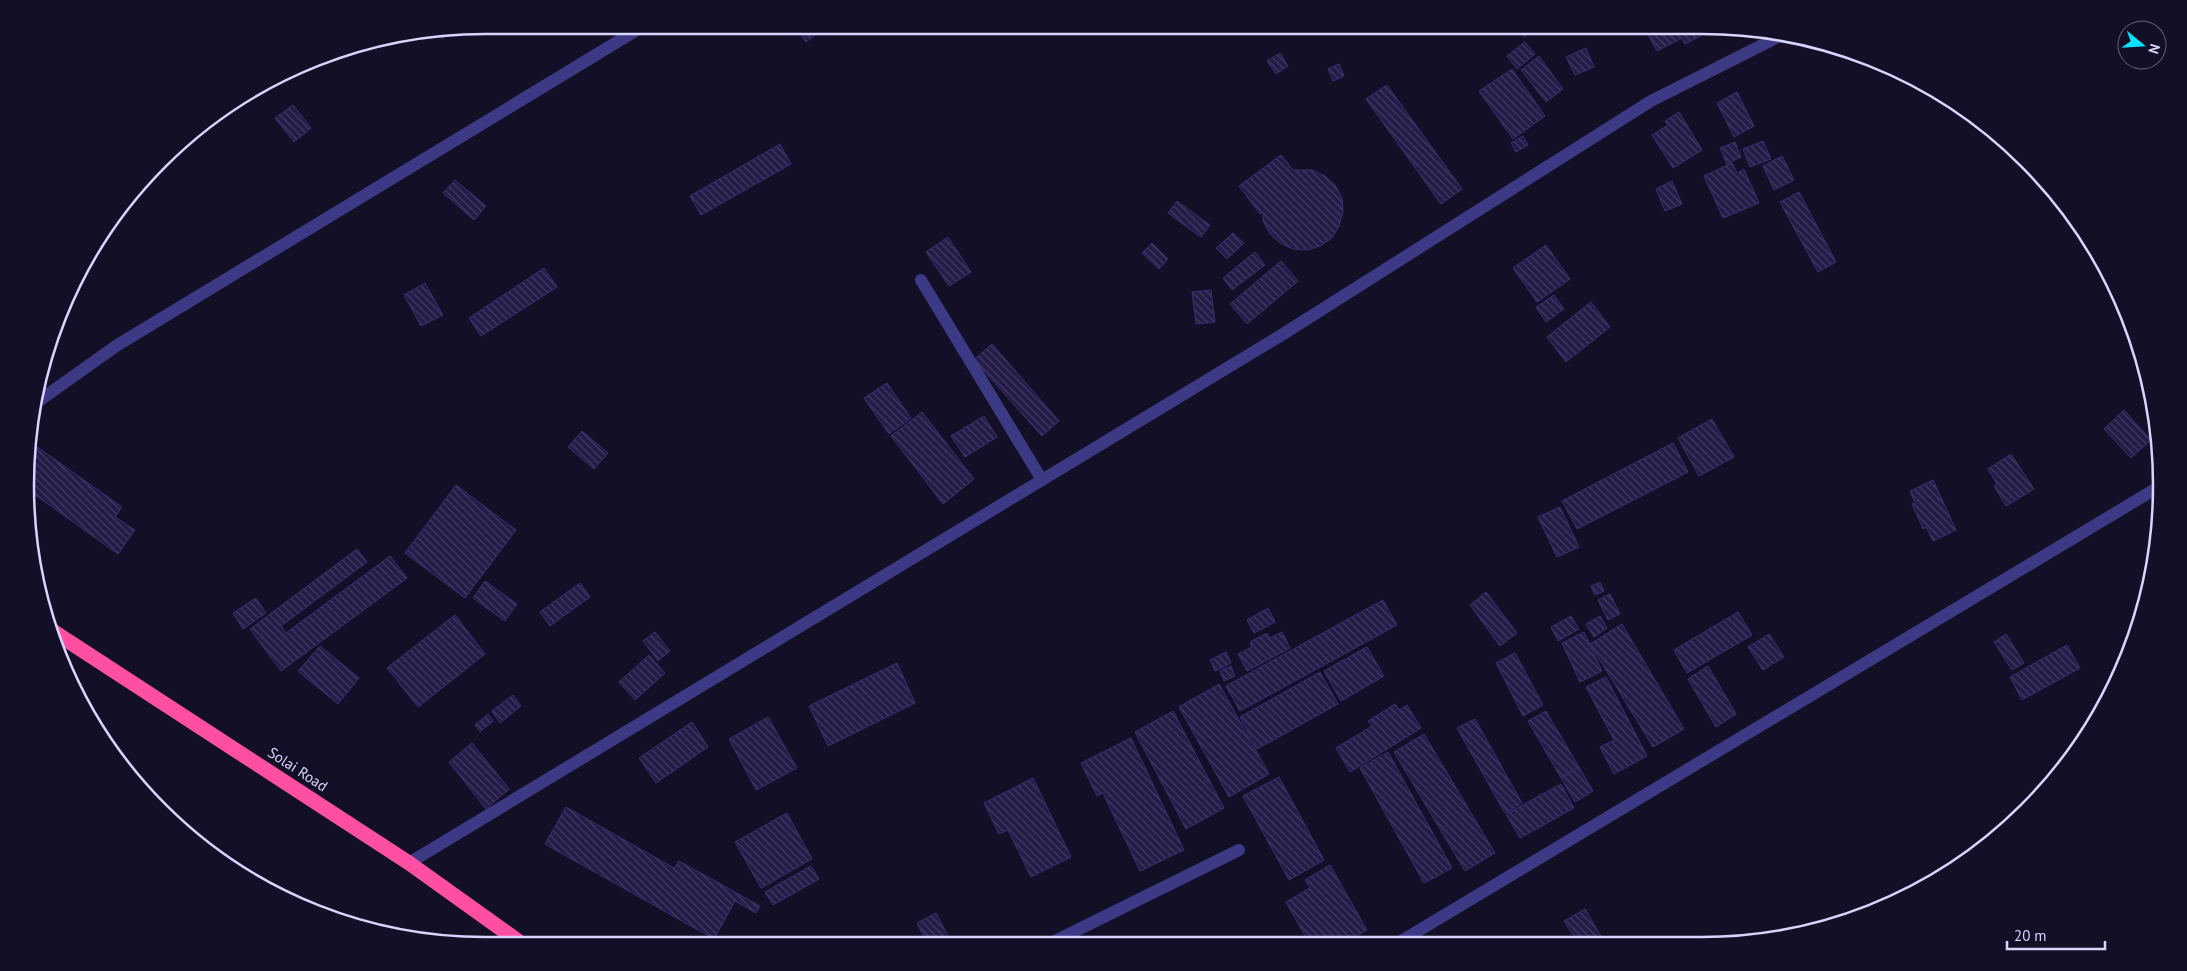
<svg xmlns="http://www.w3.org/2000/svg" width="2187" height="971" font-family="'PT Sans',sans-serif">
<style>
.building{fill:url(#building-back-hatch);stroke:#3b2d73}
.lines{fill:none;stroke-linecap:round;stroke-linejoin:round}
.minor{stroke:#3d3a85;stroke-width:12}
.highway{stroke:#ff4fa3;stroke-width:15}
.labels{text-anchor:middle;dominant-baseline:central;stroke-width:4;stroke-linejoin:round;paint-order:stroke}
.street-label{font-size:15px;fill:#d9d4ff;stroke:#130f26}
.rim{fill:none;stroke:#d9d4ff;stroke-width:2.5}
</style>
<defs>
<pattern id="building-back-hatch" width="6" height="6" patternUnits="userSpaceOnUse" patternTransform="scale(1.25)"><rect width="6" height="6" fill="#241b47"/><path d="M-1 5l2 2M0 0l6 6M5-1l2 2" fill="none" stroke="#433b63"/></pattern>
</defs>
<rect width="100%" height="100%" fill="#130f26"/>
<g class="building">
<polygon points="794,25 814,25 819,32 806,42"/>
<polygon points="1517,25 1541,25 1524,37"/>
<polygon points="1643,25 1702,25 1706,33 1685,44 1682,38 1657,51"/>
<polygon points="455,30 442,39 438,33"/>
<polygon points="1525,42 1535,54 1517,69 1507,56"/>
<polygon points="1586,48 1594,67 1575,75 1566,57"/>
<polygon points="1280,53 1288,66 1276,74 1267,61"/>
<polygon points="1539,56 1563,89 1546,102 1521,70"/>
<polygon points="1339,64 1344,76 1333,81 1328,69"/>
<polygon points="1512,69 1545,116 1513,139 1479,91"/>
<polygon points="1387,85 1462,189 1441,204 1366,99"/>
<polygon points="1737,92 1754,126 1734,137 1717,103"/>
<polygon points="293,105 311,128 294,142 275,118"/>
<polygon points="1679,112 1702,150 1673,168 1652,135 1668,125 1665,121"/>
<polygon points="1523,136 1528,145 1516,152 1511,143"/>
<polygon points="1763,141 1771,159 1750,167 1743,149"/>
<polygon points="1735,142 1741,157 1727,164 1720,148"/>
<polygon points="780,144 791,164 701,215 690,196"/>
<polygon points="1281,155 1293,170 1312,170 1325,176 1335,185 1342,198 1343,212 1339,226 1332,238 1320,246 1307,250 1293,249 1280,243 1270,234 1263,221 1263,212 1260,214 1239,186"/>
<polygon points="1782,156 1794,180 1774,190 1763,166"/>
<polygon points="1732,163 1737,173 1744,169 1759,203 1723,218 1704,176"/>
<polygon points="455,180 486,206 474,220 443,193"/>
<polygon points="1672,181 1682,204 1665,211 1656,189"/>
<polygon points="1799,192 1836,262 1818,272 1780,202"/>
<polygon points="1177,201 1210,225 1201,237 1168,213"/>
<polygon points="1233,233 1244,243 1227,259 1216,248"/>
<polygon points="948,237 971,272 949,286 926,252"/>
<polygon points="1152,243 1168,259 1159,269 1142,253"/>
<polygon points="1546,245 1570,279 1537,302 1513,268"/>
<polygon points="1255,252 1265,265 1232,290 1223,278"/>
<polygon points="1281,261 1298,281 1247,324 1230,304"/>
<polygon points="544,268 557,287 481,336 469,318"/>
<polygon points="425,283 443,315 421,326 404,295"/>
<polygon points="1211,290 1215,322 1196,324 1192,292"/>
<polygon points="1554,295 1564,309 1546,322 1536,307"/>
<polygon points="1591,302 1610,327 1566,362 1547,337"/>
<polygon points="992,344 1059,421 1042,436 974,360"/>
<polygon points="887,383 911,418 889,434 864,398"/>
<polygon points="2124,410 2151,440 2131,458 2104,429"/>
<polygon points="922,412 974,479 943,504 891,436"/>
<polygon points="984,416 997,437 965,457 951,436"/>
<polygon points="1712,419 1734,457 1699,476 1678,438"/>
<polygon points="582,431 608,453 594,469 568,447"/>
<polygon points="1673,443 1688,472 1577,529 1562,501"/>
<polygon points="33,444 122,507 115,517 135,530 118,554 31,492"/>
<polygon points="2011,454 2034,489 2006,506 1994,486 1997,484 1988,469"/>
<polygon points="1933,480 1956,530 1933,541 1926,527 1923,529 1912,504 1915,503 1910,491"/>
<polygon points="456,485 516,530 465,598 405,553"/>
<polygon points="1560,507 1579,547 1557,557 1538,517"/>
<polygon points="357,549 367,562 281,626 286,633 390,556 407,578 281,671 250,629"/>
<polygon points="485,581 517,604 505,621 473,598"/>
<polygon points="1600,582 1604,591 1595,595 1591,586"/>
<polygon points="580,583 590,597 550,626 540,612"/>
<polygon points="1486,592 1517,633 1500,646 1470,605"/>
<polygon points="1610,594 1620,614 1608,620 1598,600"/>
<polygon points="256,598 266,613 243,629 233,613"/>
<polygon points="1383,600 1397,625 1240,711 1226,686"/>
<polygon points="1268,608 1275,622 1254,633 1247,620"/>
<polygon points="1738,612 1752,635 1687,673 1674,650"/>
<polygon points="455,615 485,654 418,707 387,668"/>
<polygon points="1571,616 1579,629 1558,641 1551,627"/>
<polygon points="1600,616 1607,628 1594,637 1586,624"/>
<polygon points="1622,624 1684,729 1653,747 1590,644"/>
<polygon points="655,632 670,651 658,661 643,641"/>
<polygon points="1282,632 1290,648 1247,671 1238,654 1252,647 1250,642 1267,633 1270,638"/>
<polygon points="1584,632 1602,671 1580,682 1562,643"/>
<polygon points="1769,634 1784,657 1763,670 1748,647"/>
<polygon points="2006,634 2024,663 2012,670 1994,642"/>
<polygon points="2067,645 2080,668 2022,700 2010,677"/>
<polygon points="320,646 359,678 338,704 298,671"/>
<polygon points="1367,647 1384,676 1341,701 1324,671"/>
<polygon points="1226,652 1231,663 1215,671 1210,660"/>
<polygon points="1515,653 1543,705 1523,716 1496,663"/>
<polygon points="649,655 665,673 635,700 619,682"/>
<polygon points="897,663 915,703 828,746 809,706"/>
<polygon points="1231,666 1235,676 1224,681 1220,671"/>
<polygon points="1708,666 1736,714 1716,727 1688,679"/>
<polygon points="1320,672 1338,704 1257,749 1240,717"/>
<polygon points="1606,677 1647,756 1614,774 1600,747 1614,740 1586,687"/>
<polygon points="1219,684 1269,774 1229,797 1179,707"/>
<polygon points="513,695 521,706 500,723 492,711"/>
<polygon points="1395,704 1399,710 1407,705 1421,728 1350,772 1336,748 1372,726 1368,721"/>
<polygon points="1173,711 1224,808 1186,829 1135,732"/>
<polygon points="1546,711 1579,767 1561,778 1528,721"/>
<polygon points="488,714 493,721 480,732 475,725"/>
<polygon points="768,717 797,768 756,790 729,739"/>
<polygon points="1475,719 1522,803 1505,813 1457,728"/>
<polygon points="692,722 708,747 656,783 639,758"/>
<polygon points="1424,734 1495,853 1465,871 1394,752"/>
<polygon points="1131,738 1184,850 1140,871 1103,793 1097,796 1081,763"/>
<polygon points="472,743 509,789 486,809 449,762"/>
<polygon points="1388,752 1452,868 1424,883 1360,768"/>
<polygon points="1579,767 1593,791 1575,802 1561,778"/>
<polygon points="1279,777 1324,860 1289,880 1243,796"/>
<polygon points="1033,778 1071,857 1031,877 1008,830 999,834 984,803"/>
<polygon points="1561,784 1574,808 1520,838 1506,814"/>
<polygon points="566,807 674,868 679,861 760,906 756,913 735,901 714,939 545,844"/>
<polygon points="787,813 812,859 761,888 735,842"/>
<polygon points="1330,865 1367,930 1344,943 1313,943 1310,939 1308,941 1286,902 1310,888 1305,880"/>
<polygon points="811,866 819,879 773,905 765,892"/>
<polygon points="1585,909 1605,943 1578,943 1564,921"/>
<polygon points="936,913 952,944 951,945 928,945 917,923"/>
</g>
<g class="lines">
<g class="minor">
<polyline points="921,280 1042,480"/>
<polyline points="33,405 116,346 645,25"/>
<polyline points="409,863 1280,336 1651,101 1786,33"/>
<polyline points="1398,943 2162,485"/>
<polyline points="1049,944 1239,850"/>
</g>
<polyline class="highway" points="48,628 409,863 525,946"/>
</g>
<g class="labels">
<g class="street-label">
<text transform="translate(298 769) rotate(33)">Solai Road</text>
</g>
</g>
<path d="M0 0H2187V971H0ZM485 34H1702A451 451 0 0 1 2153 485V486A451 451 0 0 1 1702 937H485A451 451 0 0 1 34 486V485A451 451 0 0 1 485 34Z" fill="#130f26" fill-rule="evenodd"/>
<path class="rim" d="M485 34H1702A451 451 0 0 1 2153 485V486A451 451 0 0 1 1702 937H485A451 451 0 0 1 34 486V485A451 451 0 0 1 485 34Z"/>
<g transform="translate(2142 45) rotate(108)"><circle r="24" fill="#130f26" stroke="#625e7d"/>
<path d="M0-4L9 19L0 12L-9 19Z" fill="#00e5ff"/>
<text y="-8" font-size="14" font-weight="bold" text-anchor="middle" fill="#d9d4ff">N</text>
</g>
<path d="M2007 941v8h98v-8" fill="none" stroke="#d9d4ff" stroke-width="2.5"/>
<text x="2014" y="941" font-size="15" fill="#d9d4ff" stroke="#130f26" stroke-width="4" paint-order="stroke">20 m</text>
</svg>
